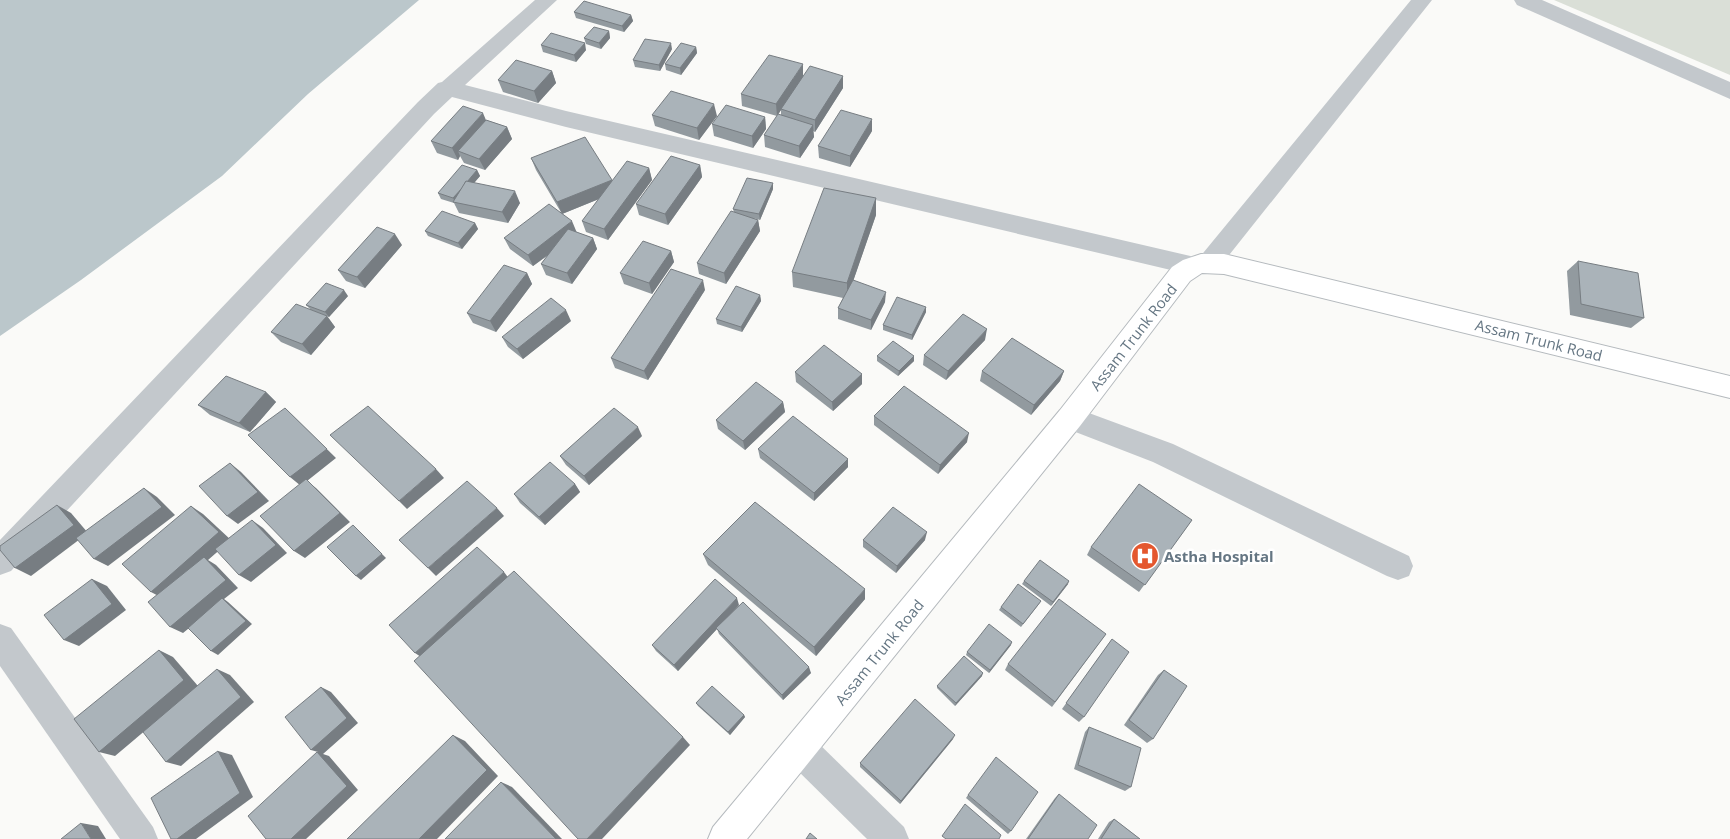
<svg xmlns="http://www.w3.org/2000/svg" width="1730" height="839" font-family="'Open Sans',sans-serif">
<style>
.green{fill:#dadfd7}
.water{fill:#bbc7cb}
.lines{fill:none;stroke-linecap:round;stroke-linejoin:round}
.primary-casing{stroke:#b5babe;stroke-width:2}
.street{fill:#c3c8cc;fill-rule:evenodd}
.primary{fill:#fff;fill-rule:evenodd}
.wall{fill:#929a9f}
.shaded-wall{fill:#777d82}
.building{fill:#aab3b9;stroke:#777d82}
.labels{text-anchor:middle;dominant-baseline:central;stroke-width:5;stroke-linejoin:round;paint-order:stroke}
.street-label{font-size:15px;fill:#657683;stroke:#fff}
.poi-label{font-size:15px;font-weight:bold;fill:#657683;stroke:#fff;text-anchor:start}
</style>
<rect width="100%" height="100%" fill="#fafaf8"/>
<polygon class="green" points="1554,0 1730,0 1730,75"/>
<polygon class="water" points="0,0 419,0 308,94 222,176 81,280 0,336"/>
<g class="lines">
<g class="primary-casing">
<polygon id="primary" points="1201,254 1224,254 1730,376 1730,398 1224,274 1202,273 1190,281 1080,426 747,839 708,839 713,827 1060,410 1172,267 1183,260"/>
</g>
<g class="street">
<polygon points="535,0 557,0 465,85 566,111 1199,258 1411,0 1432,0 1218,269 1209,272 1202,269 1201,272 1192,275 566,127 452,97 434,114 11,571 0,575 0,540 418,102 438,83 442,82"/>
<polygon points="1514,0 1542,0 1730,82 1730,99 1517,5"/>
<polygon points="1070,406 1173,444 1409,556 1413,566 1409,576 1398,580 1387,576 1153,462 1060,426 1056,418 1060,410"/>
<polygon points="0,624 11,628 153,827 158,839 120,839 0,666"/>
<polygon points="800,732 812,737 904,827 909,839 867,839 788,761 783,749 788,737"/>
</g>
<use href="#primary" class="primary"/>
</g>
<g class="wall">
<polygon points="574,12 631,15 633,21 624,32 576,18"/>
<polygon points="609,31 610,38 601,49 586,44 584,38"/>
<polygon points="541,45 586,50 576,62 543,52"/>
<polygon points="696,47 697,53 681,75 666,70 665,64"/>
<polygon points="672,49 660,71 635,67 633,60"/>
<polygon points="552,71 556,83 538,103 503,92 498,80"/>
<polygon points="803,76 843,76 843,88 815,132 813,131 814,137 800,158 765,147 764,135 781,115 781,110 777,116 742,106 741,94"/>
<polygon points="652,115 717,116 699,140 655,126"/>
<polygon points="765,117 766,129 753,148 714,136 712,124"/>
<polygon points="486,120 507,127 512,139 485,170 464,163 460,156 458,160 437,153 431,141"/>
<polygon points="872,131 850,167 819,158 818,146"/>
<polygon points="531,158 612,181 649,168 652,180 608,240 586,232 582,221 599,199 562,214 576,232 593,238 597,249 572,284 546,275 541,264 547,256 533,266 510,249 504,238 562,214 536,170"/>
<polygon points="700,165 702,177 668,225 639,215 636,204"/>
<polygon points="477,170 480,176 474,183 520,203 508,223 459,213 454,203 441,199 438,193"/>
<polygon points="773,183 773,189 760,220 753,218 758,220 760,231 726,284 699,274 697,263 734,212 733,209"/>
<polygon points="876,198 876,215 853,281 885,302 871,330 838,319 838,308 843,298 793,287 792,272"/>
<polygon points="475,223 478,229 462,249 428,236 425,231"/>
<polygon points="402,245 365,288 346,281 338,270"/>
<polygon points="671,251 674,262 652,294 624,284 620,273"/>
<polygon points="1578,261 1644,318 1631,328 1570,315 1567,271"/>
<polygon points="527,273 532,284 496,332 473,323 467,313"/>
<polygon points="705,290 648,380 615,368 611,358"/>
<polygon points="760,295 761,301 742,332 717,324 716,319"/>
<polygon points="348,296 329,317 311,310 306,305"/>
<polygon points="926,307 926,312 912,340 883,330 883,325"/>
<polygon points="327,316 335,327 311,355 281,342 271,332"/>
<polygon points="571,321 523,359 508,347 502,337"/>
<polygon points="985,340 946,380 923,365 924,355"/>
<polygon points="877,356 914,356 914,361 898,376 877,361"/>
<polygon points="982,371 1064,371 1060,381 1031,415 980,381"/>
<polygon points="795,372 862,374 862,384 833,411 796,382"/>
<polygon points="266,392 276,402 250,432 210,415 198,405"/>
<polygon points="783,402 785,412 745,450 718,429 716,420"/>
<polygon points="874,416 967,442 938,474 874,425"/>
<polygon points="642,436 589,485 566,465 560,456"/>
<polygon points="758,449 848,459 848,467 814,501 760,458"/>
<polygon points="575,484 580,492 545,525 520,503 514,494"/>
<polygon points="1192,520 1139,592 1087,555 1091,547"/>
<polygon points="863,540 925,540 896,573 863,547"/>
<polygon points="703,554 865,599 816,656 708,565"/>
<polygon points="1024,581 1068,584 1051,606 1022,584"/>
<polygon points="1041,601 1039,604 1021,627 999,610 1001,607"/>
<polygon points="739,605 730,615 811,673 783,700 719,634 717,629 678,671 656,651 652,645"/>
<polygon points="1106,634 1052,707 1005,670 1008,664"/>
<polygon points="1112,639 1084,717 1079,722 1062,709"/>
<polygon points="1011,645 989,673 966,655 967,652"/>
<polygon points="1164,670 1153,739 1147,743 1124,725 1158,675"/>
<polygon points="982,676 955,706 937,688 937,686"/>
<polygon points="696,703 744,715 745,717 730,735 698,706"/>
<polygon points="1089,727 1131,787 1125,791 1074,769 1085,732"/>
<polygon points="953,739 900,804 860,767 860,763"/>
<polygon points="1059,794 1088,839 1026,839 1055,798"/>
<polygon points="968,795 1011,831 1008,834 966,798"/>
<polygon points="1114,819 1140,839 1098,839 1109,822"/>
</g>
<g class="shaded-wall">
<polygon points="631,15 633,21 624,32 622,26"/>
<polygon points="609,31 610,38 601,49 599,43"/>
<polygon points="585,43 586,50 576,62 574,55"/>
<polygon points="671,43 672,49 660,71 659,65"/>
<polygon points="696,47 697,53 681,75 680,68"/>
<polygon points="803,64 803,77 777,116 776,104"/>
<polygon points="552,71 556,83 538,103 534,91"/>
<polygon points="843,76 843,88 815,132 815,120"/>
<polygon points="714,104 717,116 699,140 697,128"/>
<polygon points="483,113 488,125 458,151 460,156 458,160 452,148"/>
<polygon points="765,117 766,129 753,148 752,136"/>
<polygon points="872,119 872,131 850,167 850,156"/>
<polygon points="813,125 814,137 800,158 799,146"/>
<polygon points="507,127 512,139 485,170 479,159"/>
<polygon points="700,165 702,177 668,225 665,214"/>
<polygon points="649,168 652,180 608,240 604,229"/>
<polygon points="477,170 480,176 457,203 455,202 453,198"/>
<polygon points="612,180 616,192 562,214 557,202"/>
<polygon points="773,183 773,189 760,220 759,214"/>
<polygon points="515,191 520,203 508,223 502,212"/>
<polygon points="876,198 876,215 847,299 847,283"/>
<polygon points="758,220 760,231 726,284 724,273"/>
<polygon points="572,221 577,233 533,266 528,255"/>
<polygon points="475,223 478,229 462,249 458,243"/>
<polygon points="395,234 402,245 365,288 357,277"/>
<polygon points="593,238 597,249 572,284 567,273"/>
<polygon points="671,251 674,262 652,294 649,283"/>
<polygon points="527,273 532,284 496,332 490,321"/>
<polygon points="703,280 705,290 648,380 644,371"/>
<polygon points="344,290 348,296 329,317 325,312"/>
<polygon points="886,292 885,302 871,330 871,320"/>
<polygon points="760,295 761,301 742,332 741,327"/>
<polygon points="926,307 926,312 912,340 912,335"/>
<polygon points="566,310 571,321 523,359 517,349"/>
<polygon points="327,316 335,327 311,355 302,344"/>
<polygon points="987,329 985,340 946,380 948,371"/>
<polygon points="914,356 914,361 898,376 899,371"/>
<polygon points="1064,371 1060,381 1031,415 1034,405"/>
<polygon points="862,374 862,384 833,411 832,402"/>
<polygon points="266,392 276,402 250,432 239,423"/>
<polygon points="783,402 785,412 745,450 743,441"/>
<polygon points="285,408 336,458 307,481 316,488 350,522 305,558 294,551 301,486 290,477"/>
<polygon points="638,427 642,436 589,485 584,476"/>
<polygon points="969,433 967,442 938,474 940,465"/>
<polygon points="848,459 848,467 814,501 814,493"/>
<polygon points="230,463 241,472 269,501 238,524 227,516"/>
<polygon points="436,469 444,478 407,509 399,501"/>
<polygon points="575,484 580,492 545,525 539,517"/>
<polygon points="144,488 157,497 175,515 108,566 94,559"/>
<polygon points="57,505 71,513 88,533 31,576 15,568"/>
<polygon points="191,506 203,514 231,540 208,560 216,565 238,588 224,599 228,602 252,624 218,655 211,651 224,600 183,633 170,627 164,599 151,592"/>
<polygon points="497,508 504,516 436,576 428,568"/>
<polygon points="252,520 263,528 287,553 251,582 239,575"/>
<polygon points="353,525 386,558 361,580 356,576"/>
<polygon points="927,532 925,540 896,573 897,566"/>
<polygon points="504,572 510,580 424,659 415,653"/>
<polygon points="92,579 107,586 126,610 79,646 64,640"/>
<polygon points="1069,581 1068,584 1051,606 1053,602"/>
<polygon points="865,589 865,599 816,656 814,647"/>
<polygon points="737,598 739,605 678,671 674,665"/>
<polygon points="1012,642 1011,645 989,673 990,670"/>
<polygon points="159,650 173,657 198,686 115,756 99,752"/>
<polygon points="809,667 811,673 783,700 782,695"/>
<polygon points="217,669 230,675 254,702 181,766 166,762"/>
<polygon points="983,673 982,676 955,706 956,703"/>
<polygon points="321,687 331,692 358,723 323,754 329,756 358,790 306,839 291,839 318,752 311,750"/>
<polygon points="744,715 745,717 730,735 728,732"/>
<polygon points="453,735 465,741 498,776 437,839 419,839"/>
<polygon points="955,735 953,739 900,804 901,801"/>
<polygon points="683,737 690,745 602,839 587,839"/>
<polygon points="218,751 232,755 253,797 196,839 177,839"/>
<polygon points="501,782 512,787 562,839 556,839"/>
<polygon points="81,823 98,826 106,839 91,839"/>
</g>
<g class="building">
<polygon points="584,1 631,15 622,26 574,12"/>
<polygon points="594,27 609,31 599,43 584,38"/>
<polygon points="551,33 585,43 574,55 541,45"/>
<polygon points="645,39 671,43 659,65 633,60"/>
<polygon points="681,43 696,47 680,68 665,64"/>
<polygon points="769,55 803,64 776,104 741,94"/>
<polygon points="516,60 552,71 534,91 498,80"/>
<polygon points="810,66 843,76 815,120 781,109"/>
<polygon points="671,91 714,104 697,128 652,115"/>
<polygon points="726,105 765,117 752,136 712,124"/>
<polygon points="463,106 483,113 452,148 431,141"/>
<polygon points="841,110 872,119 850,156 818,146"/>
<polygon points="778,114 813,125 799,146 764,135"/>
<polygon points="486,120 507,127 479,159 458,151"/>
<polygon points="585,137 612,180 557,202 531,158"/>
<polygon points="671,156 700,165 665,214 636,204"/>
<polygon points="627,161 649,168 604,229 582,221"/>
<polygon points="462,165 477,170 467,182 466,181 463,187 453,198 438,193"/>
<polygon points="747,178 773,183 759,214 733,209"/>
<polygon points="466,181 515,191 502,212 453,202"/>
<polygon points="824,188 876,198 847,283 792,272"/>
<polygon points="549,204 572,221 528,255 504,238"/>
<polygon points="442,211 475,223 458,243 425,231"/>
<polygon points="731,211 758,220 724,273 697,263"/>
<polygon points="377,227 395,234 357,277 338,270"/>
<polygon points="568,229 593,238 567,273 541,264"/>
<polygon points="643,241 671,251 649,283 620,273"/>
<polygon points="1578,261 1638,273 1644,318 1581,304"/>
<polygon points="504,265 527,273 490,321 467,313"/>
<polygon points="671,269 703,280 644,371 611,358"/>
<polygon points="853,280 886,292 871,320 838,308"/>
<polygon points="326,283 344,290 325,312 306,305"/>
<polygon points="736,286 760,295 741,327 716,319"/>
<polygon points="897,297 926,307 912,335 883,325"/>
<polygon points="551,298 566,310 517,349 502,337"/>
<polygon points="296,304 327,316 302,344 271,332"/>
<polygon points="963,314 987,329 948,371 924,355"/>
<polygon points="1012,338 1064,371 1034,405 982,371"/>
<polygon points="893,341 914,356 899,371 877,356"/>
<polygon points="824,345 862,374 832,402 795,372"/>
<polygon points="226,376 266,392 239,423 198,405"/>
<polygon points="756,382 783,402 743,441 716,420"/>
<polygon points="904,386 969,433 940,465 874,416"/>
<polygon points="368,406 436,469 399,501 330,435"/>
<polygon points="285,408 327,449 290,477 248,435"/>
<polygon points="614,408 638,427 584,476 560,456"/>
<polygon points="793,416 848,459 814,493 758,449"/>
<polygon points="550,462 575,484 539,517 514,494"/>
<polygon points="230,463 258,492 227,516 199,486"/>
<polygon points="306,479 340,513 294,551 260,516"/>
<polygon points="467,481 497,508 428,568 399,540"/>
<polygon points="1139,484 1192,520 1145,585 1091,547"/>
<polygon points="144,488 162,507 94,559 76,538"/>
<polygon points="755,502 865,589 814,647 703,554"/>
<polygon points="57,505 74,525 15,568 0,550 0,546"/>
<polygon points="191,506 219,532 151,592 122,564"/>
<polygon points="893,507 927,532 897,566 863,540"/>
<polygon points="252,520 276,545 239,575 215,549"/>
<polygon points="353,525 382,554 356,576 327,547"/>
<polygon points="477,547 504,572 415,653 389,625"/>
<polygon points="204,557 226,580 170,627 148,602"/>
<polygon points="1040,560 1069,581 1053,602 1024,581"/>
<polygon points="514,571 683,737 587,839 578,839 414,661"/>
<polygon points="92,579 112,604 64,640 44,615"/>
<polygon points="715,579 737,598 674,665 652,645"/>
<polygon points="1018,584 1041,601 1023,624 1001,607"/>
<polygon points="222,598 246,621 211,651 188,628"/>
<polygon points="1059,599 1106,634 1055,702 1008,664"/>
<polygon points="743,602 809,667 782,695 716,628"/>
<polygon points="989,624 1012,642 990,670 967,652"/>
<polygon points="1112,639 1129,652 1084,717 1066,703"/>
<polygon points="159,650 184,680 99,752 74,719"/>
<polygon points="964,656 983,673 956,703 937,686"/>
<polygon points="217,669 241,697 166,762 143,732"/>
<polygon points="1164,670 1187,686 1153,739 1129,720"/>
<polygon points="712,686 744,715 728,732 696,703"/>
<polygon points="321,687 347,718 311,750 285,717"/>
<polygon points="915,699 955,735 901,801 860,763"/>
<polygon points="1089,727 1141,748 1131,787 1078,765"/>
<polygon points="453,735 487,770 419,839 347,839"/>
<polygon points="218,751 240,793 177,839 171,839 151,798"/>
<polygon points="317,752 347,786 291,839 266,839 248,816"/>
<polygon points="996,757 1038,792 1011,831 968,795"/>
<polygon points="501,782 556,839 445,839"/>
<polygon points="1059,794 1097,825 1088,839 1028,839"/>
<polygon points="965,804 1001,835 999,839 946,839 942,836"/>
<polygon points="1114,819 1140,839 1101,839"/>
<polygon points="81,823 91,839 61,839"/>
<polygon points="810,833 817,839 806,839"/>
</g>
<defs>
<g id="hospital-disc" transform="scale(1.4375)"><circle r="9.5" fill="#e4572e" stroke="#fff"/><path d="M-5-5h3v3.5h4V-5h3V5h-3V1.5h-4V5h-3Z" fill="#fff"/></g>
</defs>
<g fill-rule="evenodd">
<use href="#hospital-disc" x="1145" y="556"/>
</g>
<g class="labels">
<g class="street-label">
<text transform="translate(1133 337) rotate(-52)">Assam Trunk Road</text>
<text transform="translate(1539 340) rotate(14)">Assam Trunk Road</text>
<text transform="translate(879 652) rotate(-51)">Assam Trunk Road</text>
</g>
<g class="poi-label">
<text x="1164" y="556">Astha Hospital</text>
</g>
</g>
</svg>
